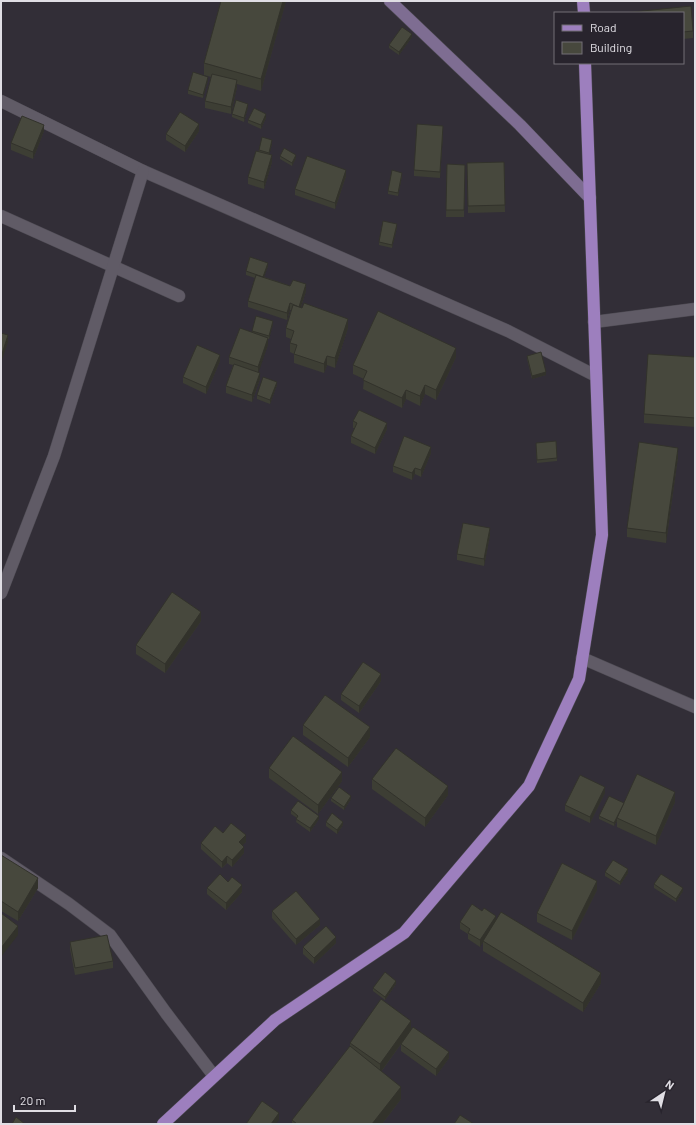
<svg xmlns="http://www.w3.org/2000/svg" width="696" height="1125" font-family="Barlow,sans-serif">
<style>
.lines{fill:none;stroke-linecap:round;stroke-linejoin:round}
.street-casing{stroke:#4d4a52;stroke-width:13}
.secondary-casing{stroke:#4d4a52;stroke-width:13}
.primary-casing{stroke:#4d4a52;stroke-width:13}
.street{stroke:#605b66;stroke-width:12}
.secondary{stroke:#7e6d92;stroke-width:12}
.primary{stroke:#9d7fbe;stroke-width:12}
.wall{fill:#3d3e34}
.shaded-wall{fill:#32322b}
.building{fill:#47483d;stroke:#32322b}
</style>
<rect width="100%" height="100%" fill="#322e37"/>
<g class="lines">
<g class="street-casing">
<g id="street">
<polyline points="1,101 143,171 508,331 596,376"/>
<polyline points="1,216 179,296"/>
<polyline points="594,322 695,309"/>
<polyline points="1,593 54,456 143,171"/>
<polyline points="582,658 695,707"/>
<polyline points="1,858 69,904 110,935 166,1013 214,1076"/>
</g>
</g>
<g class="secondary-casing">
<polyline id="secondary" points="390,1 520,125 590,198"/>
</g>
<g class="primary-casing">
<g id="primary">
<polyline points="583,1 584,13"/>
<polyline points="163,1124 275,1020 404,933 529,786 579,679 602,535 585,63"/>
</g>
</g>
<use href="#street" class="street"/>
<use href="#secondary" class="secondary"/>
<use href="#primary" class="primary"/>
</g>
<g class="wall">
<polygon points="221,1 286,1 261,91 237,84 237,87 231,114 205,108 205,101 211,77 204,75 204,63"/>
<polygon points="683,13 693,31 693,38 683,39"/>
<polygon points="412,37 399,55 389,48 389,45"/>
<polygon points="208,80 203,98 188,94 188,90"/>
<polygon points="248,107 244,122 232,117 232,114"/>
<polygon points="266,118 261,129 248,123 248,120"/>
<polygon points="44,131 33,159 11,150 11,143"/>
<polygon points="199,131 185,152 166,140 166,134"/>
<polygon points="443,133 440,178 414,176 414,170"/>
<polygon points="272,144 269,155 272,162 264,189 248,184 248,177 259,150"/>
<polygon points="280,156 296,158 292,166 280,159"/>
<polygon points="504,162 505,212 468,213 467,163"/>
<polygon points="447,164 465,165 464,217 446,217"/>
<polygon points="346,176 335,209 295,195 295,189"/>
<polygon points="402,176 398,196 388,194 388,191"/>
<polygon points="397,227 392,248 379,245 379,242"/>
<polygon points="268,266 264,277 306,291 301,307 348,328 335,368 327,365 324,373 294,363 294,354 290,352 290,343 291,339 286,337 286,328 291,310 290,310 287,320 248,307 248,301 255,278 246,275 246,271"/>
<polygon points="273,324 269,339 268,339 268,345 258,372 260,379 252,402 226,393 226,386 233,365 229,364 229,357 252,333 252,331"/>
<polygon points="527,356 546,375 532,379 527,359"/>
<polygon points="456,357 436,400 425,394 420,406 406,399 402,408 363,389 364,379 353,374 353,365"/>
<polygon points="695,357 695,427 644,423 644,414"/>
<polygon points="220,361 206,394 183,383 183,377"/>
<polygon points="277,385 270,404 257,399 257,395"/>
<polygon points="353,421 387,429 375,454 351,443 351,436 355,428 353,428"/>
<polygon points="536,443 557,458 557,461 537,463"/>
<polygon points="431,453 421,477 415,474 412,480 393,472 393,466"/>
<polygon points="678,457 666,543 627,537 627,528"/>
<polygon points="490,535 484,566 457,560 457,554"/>
<polygon points="201,621 165,673 136,654 136,645"/>
<polygon points="381,681 359,713 341,700 341,694"/>
<polygon points="303,725 370,737 348,767 303,735"/>
<polygon points="269,768 342,781 318,814 269,778"/>
<polygon points="372,779 448,795 425,827 372,789"/>
<polygon points="605,793 590,823 565,811 565,805"/>
<polygon points="331,798 351,799 344,810 331,801"/>
<polygon points="675,802 656,845 617,827 617,821 614,826 599,819 599,816 624,803"/>
<polygon points="291,810 319,819 310,832 296,822 297,818 291,814"/>
<polygon points="326,822 343,825 337,834 326,826"/>
<polygon points="223,833 246,842 242,845 244,853 232,867 227,863 222,868 201,849 201,843"/>
<polygon points="1,855 38,888 18,921 1,911"/>
<polygon points="605,872 628,873 620,885 605,876"/>
<polygon points="228,882 242,892 226,910 207,894 207,888"/>
<polygon points="654,884 683,891 676,902 654,888"/>
<polygon points="597,890 572,940 537,922 537,913"/>
<polygon points="272,911 320,925 296,945 272,918"/>
<polygon points="496,921 601,983 583,1012 483,951 483,942 480,947 468,939 468,934 460,929 460,922"/>
<polygon points="70,942 113,961 113,968 75,975 70,949"/>
<polygon points="336,943 314,964 303,954 303,947"/>
<polygon points="396,984 385,1000 373,991 373,988"/>
<polygon points="411,1030 449,1058 436,1076 401,1051 401,1044 381,1072 401,1099 382,1124 292,1124 292,1120 350,1047 350,1043"/>
</g>
<g class="shaded-wall">
<polygon points="283,1 286,1 261,91 261,79"/>
<polygon points="412,34 412,37 399,55 399,52"/>
<polygon points="208,77 208,80 203,98 203,95"/>
<polygon points="237,80 237,87 231,114 231,107"/>
<polygon points="248,104 248,107 244,122 244,118"/>
<polygon points="266,114 266,118 261,129 261,125"/>
<polygon points="199,124 199,131 185,152 185,146"/>
<polygon points="44,125 44,131 33,159 33,152"/>
<polygon points="443,126 443,133 440,178 440,172"/>
<polygon points="272,140 272,144 269,156 269,153"/>
<polygon points="272,155 272,162 264,189 264,182"/>
<polygon points="296,155 296,158 292,166 292,163"/>
<polygon points="346,170 346,176 335,209 335,203"/>
<polygon points="402,173 402,176 398,196 398,193"/>
<polygon points="397,224 397,227 392,248 392,245"/>
<polygon points="268,263 268,266 263,280 263,277"/>
<polygon points="306,284 306,291 299,313 299,307"/>
<polygon points="290,303 290,310 287,320 287,313"/>
<polygon points="348,319 348,328 335,368 335,358"/>
<polygon points="273,321 273,324 269,339 269,336"/>
<polygon points="8,335 8,342 1,363 1,357"/>
<polygon points="268,338 268,345 258,374 258,367"/>
<polygon points="456,348 456,357 436,400 436,390"/>
<polygon points="220,355 220,361 206,394 206,387"/>
<polygon points="327,356 327,365 324,373 324,364"/>
<polygon points="546,372 546,375 532,379 532,376"/>
<polygon points="260,373 260,379 252,402 252,395"/>
<polygon points="277,382 277,385 270,404 270,400"/>
<polygon points="425,385 425,394 420,406 420,396"/>
<polygon points="406,390 406,399 402,408 402,398"/>
<polygon points="387,423 387,429 375,454 375,448"/>
<polygon points="431,447 431,453 421,477 421,470"/>
<polygon points="678,448 678,457 666,543 666,533"/>
<polygon points="415,468 415,474 412,480 412,473"/>
<polygon points="490,528 490,535 484,566 484,559"/>
<polygon points="201,612 201,621 165,673 165,664"/>
<polygon points="381,674 381,681 359,713 359,706"/>
<polygon points="370,727 370,737 348,767 348,758"/>
<polygon points="342,772 342,781 318,814 318,805"/>
<polygon points="448,786 448,795 425,827 425,818"/>
<polygon points="605,787 605,793 590,823 590,817"/>
<polygon points="675,792 675,802 656,845 656,836"/>
<polygon points="351,796 351,799 344,810 344,807"/>
<polygon points="624,803 617,818 617,821 614,826 614,823"/>
<polygon points="319,816 319,819 310,832 310,828"/>
<polygon points="343,822 343,825 337,834 337,830"/>
<polygon points="246,835 246,842 239,849 239,842"/>
<polygon points="244,847 244,853 232,867 232,860"/>
<polygon points="227,856 227,863 222,868 222,862"/>
<polygon points="628,869 628,873 620,885 620,882"/>
<polygon points="38,878 38,888 18,921 18,912"/>
<polygon points="597,881 597,890 572,940 572,931"/>
<polygon points="242,885 242,892 226,910 226,903"/>
<polygon points="683,888 683,891 676,902 676,899"/>
<polygon points="496,916 496,922 480,947 480,940"/>
<polygon points="320,919 320,925 296,945 296,939"/>
<polygon points="18,926 18,935 1,957 1,948"/>
<polygon points="336,937 336,943 314,964 314,958"/>
<polygon points="601,973 601,983 583,1012 583,1003"/>
<polygon points="396,981 396,984 385,1000 385,997"/>
<polygon points="411,1021 411,1030 380,1073 380,1064"/>
<polygon points="449,1052 449,1058 436,1076 436,1069"/>
<polygon points="401,1087 401,1099 382,1124 372,1124"/>
<polygon points="279,1113 279,1120 276,1124 271,1124"/>
</g>
<g class="building">
<polygon points="221,1 283,1 261,79 204,63"/>
<polygon points="691,6 693,31 683,32 683,13 623,13"/>
<polygon points="402,27 412,34 399,52 389,45"/>
<polygon points="193,72 208,77 203,95 188,90"/>
<polygon points="212,74 237,80 231,107 205,101"/>
<polygon points="236,100 248,104 244,118 232,114"/>
<polygon points="254,108 266,114 261,125 248,120"/>
<polygon points="180,112 199,124 185,146 166,134"/>
<polygon points="22,116 44,125 33,152 11,143"/>
<polygon points="417,124 443,126 440,172 414,170"/>
<polygon points="262,137 272,140 269,153 259,150"/>
<polygon points="284,148 296,155 292,163 280,156"/>
<polygon points="256,151 272,155 264,182 248,177"/>
<polygon points="307,156 346,170 335,203 295,189"/>
<polygon points="504,162 505,205 468,206 467,163"/>
<polygon points="447,164 465,165 464,210 446,210"/>
<polygon points="392,170 402,173 398,193 388,191"/>
<polygon points="383,221 397,224 392,245 379,242"/>
<polygon points="250,257 268,263 263,277 246,271"/>
<polygon points="256,275 290,286 293,280 306,284 299,307 290,303 287,313 248,301"/>
<polygon points="304,303 348,319 335,358 327,356 324,364 294,354 297,345 290,343 294,331 286,328 293,305 302,308"/>
<polygon points="378,311 456,348 436,390 425,385 420,396 406,390 402,398 363,380 367,371 353,365"/>
<polygon points="256,316 273,321 269,336 252,331"/>
<polygon points="240,328 268,338 258,367 229,357"/>
<polygon points="1,333 8,335 1,357"/>
<polygon points="197,345 220,355 206,387 183,377"/>
<polygon points="541,352 546,372 532,376 527,356"/>
<polygon points="648,354 695,357 695,418 644,414"/>
<polygon points="234,364 260,373 252,395 226,386"/>
<polygon points="263,377 277,382 270,400 257,395"/>
<polygon points="359,410 387,423 375,448 351,436 357,423 353,421"/>
<polygon points="404,436 431,447 421,470 415,468 412,473 393,466"/>
<polygon points="556,441 557,458 537,460 536,443"/>
<polygon points="639,442 678,448 666,533 627,528"/>
<polygon points="463,523 490,528 484,559 457,554"/>
<polygon points="172,592 201,612 165,664 136,645"/>
<polygon points="363,662 381,674 359,706 341,694"/>
<polygon points="325,695 370,727 348,758 303,725"/>
<polygon points="293,736 342,772 318,805 269,768"/>
<polygon points="396,748 448,786 425,818 372,779"/>
<polygon points="637,774 675,792 656,836 617,818"/>
<polygon points="580,775 605,787 590,817 565,805"/>
<polygon points="339,787 351,796 344,807 331,798"/>
<polygon points="609,796 624,803 614,823 599,816"/>
<polygon points="298,801 319,816 310,828 296,819 298,816 291,810"/>
<polygon points="332,813 343,822 337,830 326,822"/>
<polygon points="231,823 246,835 239,842 244,847 232,860 227,856 222,862 201,843 215,826 223,833"/>
<polygon points="1,855 38,878 18,912 1,901"/>
<polygon points="613,860 628,869 620,882 605,872"/>
<polygon points="562,863 597,881 572,931 537,913"/>
<polygon points="220,874 228,882 232,877 242,885 226,903 207,888"/>
<polygon points="661,874 683,888 676,899 654,884"/>
<polygon points="296,891 320,919 296,939 272,911"/>
<polygon points="472,904 482,911 484,908 496,916 480,940 468,933 470,929 460,922"/>
<polygon points="501,912 601,973 583,1003 483,941"/>
<polygon points="1,913 18,926 1,948"/>
<polygon points="326,926 336,937 314,958 303,947"/>
<polygon points="107,935 113,961 75,968 70,942"/>
<polygon points="385,972 396,981 385,997 373,988"/>
<polygon points="381,999 411,1021 380,1064 350,1043"/>
<polygon points="413,1027 449,1052 436,1069 401,1044"/>
<polygon points="350,1046 401,1087 372,1124 297,1124 292,1120"/>
<polygon points="262,1101 279,1113 271,1124 246,1124"/>
<polygon points="460,1115 474,1124 454,1124"/>
<polygon points="16,1117 25,1124 12,1124"/>
</g>
<rect width="696" height="1125" fill="none" stroke="#e0dee4" stroke-width="4"/>
<rect x="554" y="12" width="130" height="52" fill="#28242d" stroke="#726e76"/>
<rect x="562" y="25" width="20" height="6" fill="#9d7fbe" stroke="#726e76"/>
<text x="590" y="32" font-size="12" fill="#e0dee4">Road</text>
<rect x="562" y="42" width="20" height="12" fill="#47483d" stroke="#726e76"/>
<text x="590" y="52" font-size="12" fill="#e0dee4">Building</text>
<g transform="translate(664 1093) rotate(35)" stroke="#28242d" stroke-width="3" paint-order="stroke">
<path d="M0-3L7 15L0 10L-7 15Z" fill="#e0dee4"/>
<text y="-6" font-size="11" font-weight="bold" text-anchor="middle" fill="#e0dee4">N</text>
</g>
<path d="M14 1105v6h61v-6" fill="none" stroke="#e0dee4" stroke-width="2"/>
<text x="20" y="1105" font-size="12" fill="#e0dee4" stroke="#28242d" stroke-width="3" paint-order="stroke">20 m</text>
</svg>
